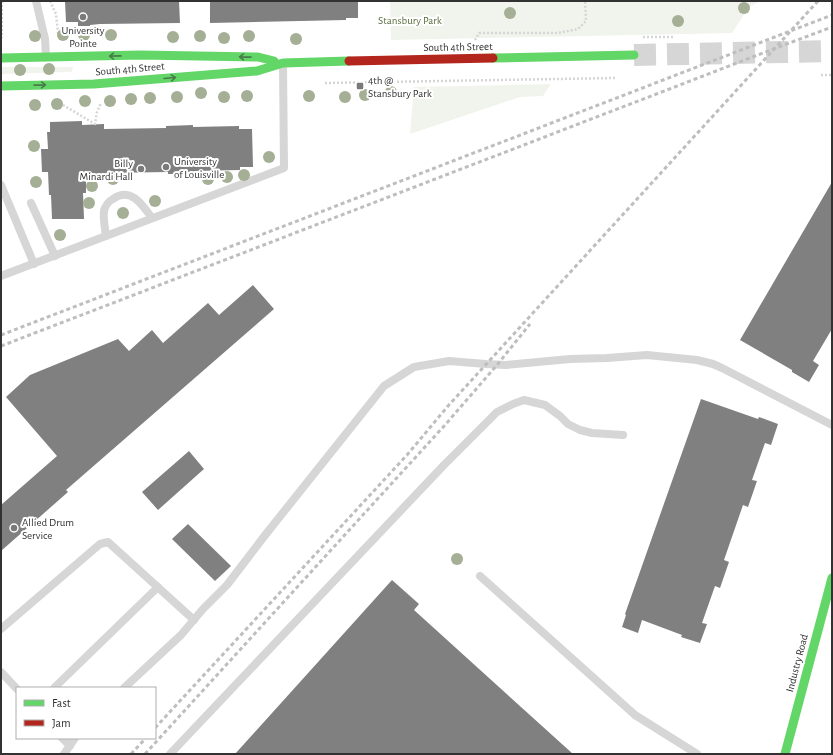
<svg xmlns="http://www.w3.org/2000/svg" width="833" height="755" font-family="'Alegreya Sans',sans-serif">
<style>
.green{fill:#f1f4ec}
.building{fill:#808080}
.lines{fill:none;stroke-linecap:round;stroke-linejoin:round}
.secondary-tunnel{stroke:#d6d6d6;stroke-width:22;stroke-dasharray:22 11;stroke-linecap:butt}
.path{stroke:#d5d5d5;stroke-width:2.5;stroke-dasharray:2 2;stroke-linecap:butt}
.lane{stroke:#d6d6d6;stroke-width:8}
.fast{stroke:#63d668;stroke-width:9}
.jam{stroke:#b3261e;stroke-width:9}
.rail{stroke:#bebebe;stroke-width:3;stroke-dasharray:4 3;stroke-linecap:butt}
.tree{fill:#a4af95}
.oneway{stroke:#487c4a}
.poi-dot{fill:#7a7a7a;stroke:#fff;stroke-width:1.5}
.labels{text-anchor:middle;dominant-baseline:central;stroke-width:4;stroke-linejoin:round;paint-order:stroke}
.park-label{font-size:11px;fill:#5a6e3e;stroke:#fff}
.poi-label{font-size:11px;fill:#323232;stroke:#fff;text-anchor:start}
.street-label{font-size:11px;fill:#323232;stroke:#fff}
</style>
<rect width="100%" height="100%" fill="#fff"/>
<g class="green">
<polygon points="390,1 760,1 749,7 732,33 391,40"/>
<polygon points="1,67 72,67 73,69 71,72 1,74"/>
<polygon points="551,84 543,96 520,97 410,134 414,87"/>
</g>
<g class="building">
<polygon points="65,1 179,1 180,23 100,24 90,25 90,26 78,26 78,22 66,22"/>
<polygon points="210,1 358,1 358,18 346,18 346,20 210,23"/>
<polygon points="82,121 82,125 104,124 104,129 166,128 166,126 193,125 193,127 239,126 239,129 252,129 253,167 240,167 240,170 194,171 194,174 168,174 168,172 107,173 107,177 86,178 86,193 83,193 84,219 52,219 51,195 49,195 48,172 42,172 41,149 48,149 47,132 50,132 50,122"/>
<polygon points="832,182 832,329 813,361 819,365 809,382 792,372 792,370 740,340"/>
<polygon points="253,285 274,309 66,490 68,492 1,551 1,505 57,456 6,397 30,375 118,339 129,351 152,330 163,343 208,303 219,315"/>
<polygon points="701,399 758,419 759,417 778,424 771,445 765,443 752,480 757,481 748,507 743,505 724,560 729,562 720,588 715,586 702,623 707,624 700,643 681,637 682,635 642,620 638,633 622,627 626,615 625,614"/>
<polygon points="189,451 204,469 158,510 142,492"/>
<polygon points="188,524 231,566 215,581 172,539"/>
<polygon points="392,580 419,604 414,610 573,754 235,754"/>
</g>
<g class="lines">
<polyline class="secondary-tunnel" points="634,55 832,51"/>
<g class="path">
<polyline points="2,1 2,38"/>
<polyline points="50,1 56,14 58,33 62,38"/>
<polyline points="643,37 675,37"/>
<polyline points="475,40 479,33 558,33 578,29 586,21 585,1"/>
<polyline points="821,75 832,75"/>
<polyline points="325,83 615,78"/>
<polyline points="63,105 95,124 97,112 101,103"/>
</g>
<g class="lane">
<polyline points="36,1 45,39 46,56"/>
<polyline points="1,185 34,264"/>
<polyline points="31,203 55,256"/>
<path d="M106,236C105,228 103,219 104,211C105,206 109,201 113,199C131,186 143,206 152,218"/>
<polyline points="1,276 284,168 283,64"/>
<polyline points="480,576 635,715 697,754"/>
<polyline points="1,629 100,544 108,542 194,620"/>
<polyline points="1,672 17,689"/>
<polyline points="54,688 158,587"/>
<polyline points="124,688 181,635 203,609 227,585 266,534 384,386 414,367 449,361 486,364 506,365 570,359 607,358 647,355 697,360 713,364 722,368 832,425"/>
<polyline points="62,738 70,746"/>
<polyline points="64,754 75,738"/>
<polyline points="170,754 444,465 497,412 513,404 524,400 545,405 560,416 568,424 580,430 592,433 623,435"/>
</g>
<g class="fast">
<polyline points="1,58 140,55 258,57 274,61"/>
<polyline points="493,58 634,55"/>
<polyline points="1,86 94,84 257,71 283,63 349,61"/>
<polyline points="785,754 832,578"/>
</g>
<polyline class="jam" points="349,61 493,58"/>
<g class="rail">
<polyline points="1,335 832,15"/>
<polyline points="1,346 776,48 832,27"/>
<polyline points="155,728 407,455 448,406 818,1"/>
<polyline points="131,754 146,738"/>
<polyline points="145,754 445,425 497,365 530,324"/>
</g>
</g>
<g class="tree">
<circle cx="744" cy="8" r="6"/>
<circle cx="510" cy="13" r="6"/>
<circle cx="678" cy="21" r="6"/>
<circle cx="63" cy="35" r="6"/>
<circle cx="84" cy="35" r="6"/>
<circle cx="111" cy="35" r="6"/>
<circle cx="35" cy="36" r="6"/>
<circle cx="200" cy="36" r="6"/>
<circle cx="249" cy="36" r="6"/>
<circle cx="173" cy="37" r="6"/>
<circle cx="224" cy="38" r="6"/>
<circle cx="296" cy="39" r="6"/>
<circle cx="49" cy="69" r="6"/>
<circle cx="20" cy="70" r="6"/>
<circle cx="391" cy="92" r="6"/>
<circle cx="201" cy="93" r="6"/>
<circle cx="365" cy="95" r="6"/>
<circle cx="247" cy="96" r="6"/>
<circle cx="309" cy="96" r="6"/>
<circle cx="177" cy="97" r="6"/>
<circle cx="224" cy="97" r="6"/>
<circle cx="345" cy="97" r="6"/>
<circle cx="150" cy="98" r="6"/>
<circle cx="131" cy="99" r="6"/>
<circle cx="85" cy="101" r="6"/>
<circle cx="110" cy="101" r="6"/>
<circle cx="57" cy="104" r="6"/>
<circle cx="35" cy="105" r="6"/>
<circle cx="34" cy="146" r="6"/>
<circle cx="269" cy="157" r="6"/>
<circle cx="244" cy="175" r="6"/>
<circle cx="227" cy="177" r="6"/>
<circle cx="113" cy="179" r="6"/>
<circle cx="208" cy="179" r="6"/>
<circle cx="36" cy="182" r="6"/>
<circle cx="92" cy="186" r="6"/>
<circle cx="155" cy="201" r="6"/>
<circle cx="89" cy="203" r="6"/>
<circle cx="123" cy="213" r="6"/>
<circle cx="60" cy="235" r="6"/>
<circle cx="457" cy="559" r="6"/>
</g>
<defs><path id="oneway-shaft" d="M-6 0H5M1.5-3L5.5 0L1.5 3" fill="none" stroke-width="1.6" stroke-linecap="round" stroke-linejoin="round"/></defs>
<g class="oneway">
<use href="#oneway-shaft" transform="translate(115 56) rotate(179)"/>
<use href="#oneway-shaft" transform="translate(245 57) rotate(-179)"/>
<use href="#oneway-shaft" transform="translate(170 78) rotate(-5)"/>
<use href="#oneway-shaft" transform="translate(40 85) rotate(-1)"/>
</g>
<g class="poi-dot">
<circle cx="83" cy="17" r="4"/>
<rect x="356" y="82" width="8" height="8" rx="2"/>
<circle cx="166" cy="167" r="4"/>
<circle cx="141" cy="169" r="4"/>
<circle cx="14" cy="528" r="4"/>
</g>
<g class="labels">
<g class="park-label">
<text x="410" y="20">Stansbury Park</text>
</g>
<g class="poi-label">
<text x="83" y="30" text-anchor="middle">University<tspan x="83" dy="13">Pointe</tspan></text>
<text x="368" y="80">4th @<tspan x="368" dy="13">Stansbury Park</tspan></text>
<text x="174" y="161">University<tspan x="174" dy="13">of Louisville</tspan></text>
<text x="133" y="163" text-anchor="end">Billy<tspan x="133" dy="13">Minardi Hall</tspan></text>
<text x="22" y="522">Allied Drum<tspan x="22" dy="13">Service</tspan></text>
</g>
<g class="street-label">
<text transform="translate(458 47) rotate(-1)">South 4th Street</text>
<text transform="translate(130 69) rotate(-5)">South 4th Street</text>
<text transform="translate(797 663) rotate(-75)">Industry Road</text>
</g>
</g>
<rect width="833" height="755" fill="none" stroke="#323232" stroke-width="4"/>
<rect x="16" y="687" width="140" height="52" fill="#ffffff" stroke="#adadad"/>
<rect x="24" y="700" width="20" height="6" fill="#63d668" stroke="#adadad"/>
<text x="52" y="707" font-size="12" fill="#323232">Fast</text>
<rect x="24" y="720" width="20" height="6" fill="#b3261e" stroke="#adadad"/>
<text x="52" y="727" font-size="12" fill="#323232">Jam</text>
</svg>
